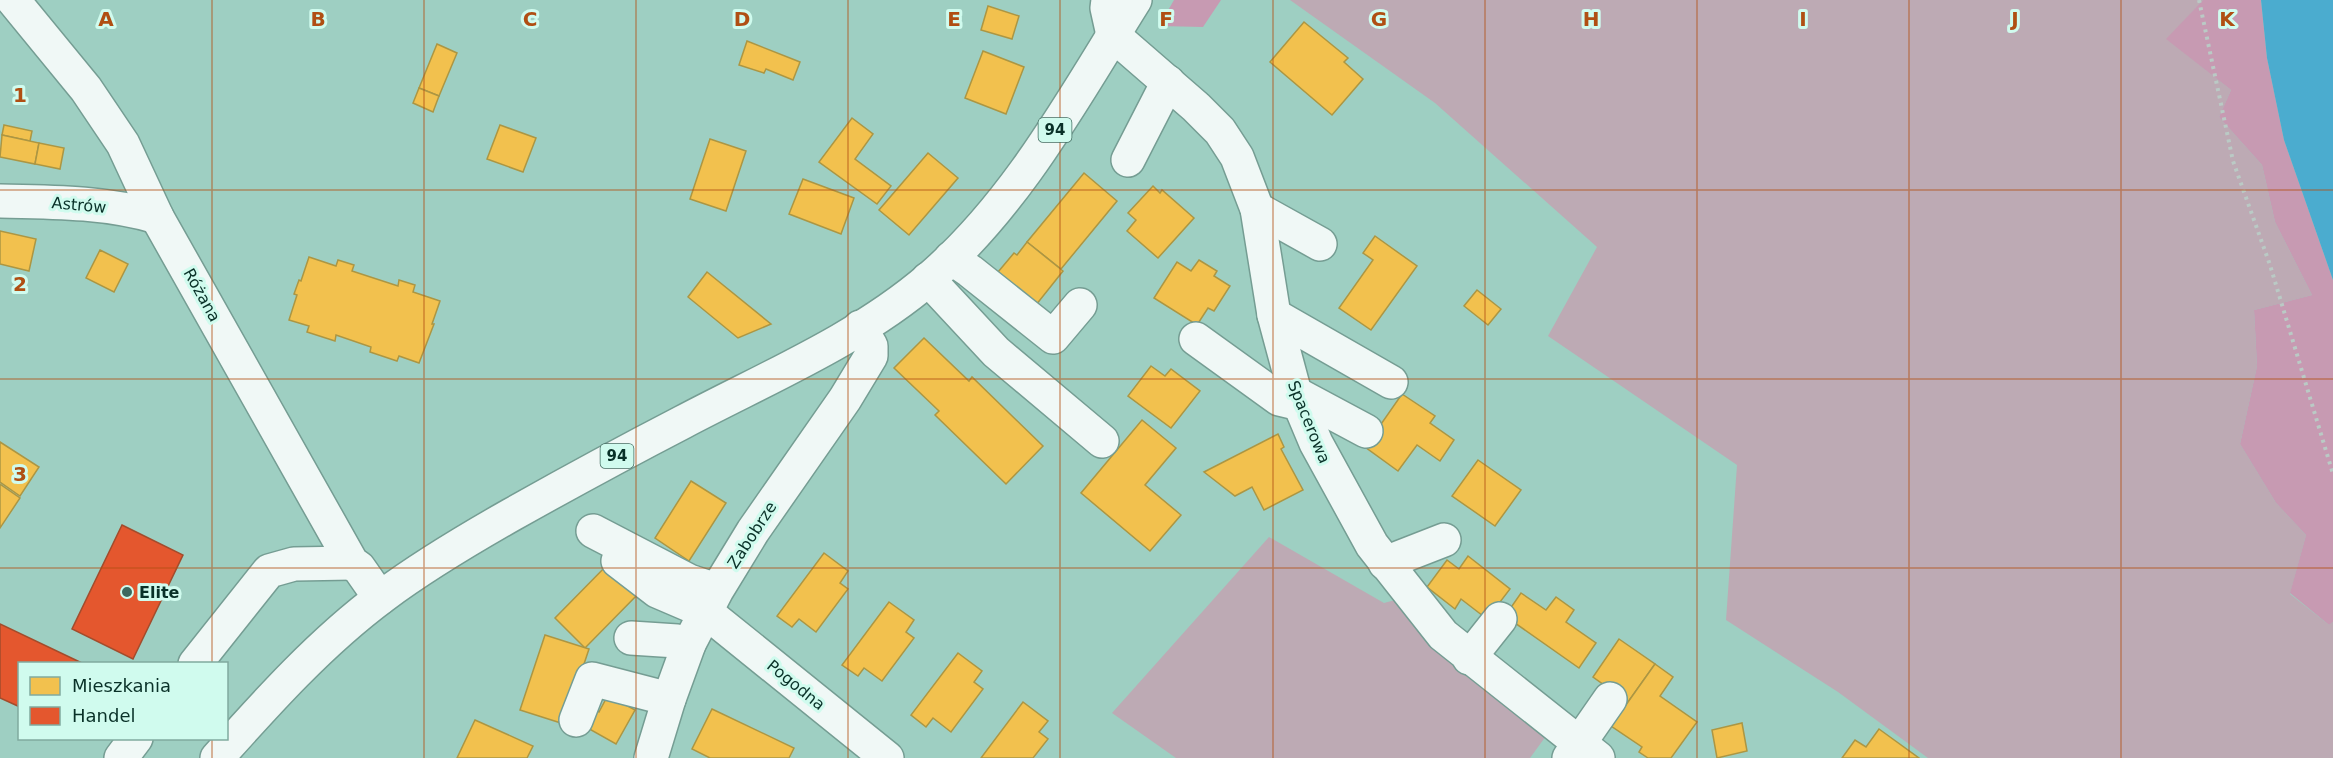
<svg xmlns="http://www.w3.org/2000/svg" width="2333" height="758" font-family="'DejaVu Sans',sans-serif">
<style>
.green{fill:#bdaab4}
.forest{fill:#c79ab2}
.water{fill:#4baccf}
.homes{fill:#f2c14e;stroke:#ac9643;stroke-width:1.5}
.shops{fill:#e4572e;stroke:#a24c2c;stroke-width:1.5}
.lines{fill:none;stroke-linecap:round;stroke-linejoin:round}
.minor-casing{stroke:#759d93;stroke-width:36}
.major-casing{stroke:#759d93;stroke-width:36}
.path{stroke:#bacac5;stroke-width:4;stroke-dasharray:3 4.5;stroke-linecap:butt}
.minor{stroke:#f0f8f6;stroke-width:33}
.major{stroke:#f0f8f6;stroke-width:33}
.grid{fill:none;stroke:#b04f13;stroke-width:1.5;stroke-opacity:0.55}
.poi-dot{fill:#3d685e;stroke:#d0fbee;stroke-width:2}
.labels{text-anchor:middle;dominant-baseline:central;stroke-width:6;stroke-linejoin:round;paint-order:stroke}
.shield{fill:#d0fbee;stroke:#456e63;stroke-width:1.5}
.shield-label{font-size:15px;font-weight:bold;fill:#093128}
.street-label{font-size:16px;fill:#093128;stroke:#d0fbee}
.poi-label{font-size:16px;font-weight:bold;fill:#093128;stroke:#d0fbee;text-anchor:start}
.grid-label{font-size:20px;text-anchor:middle;font-weight:bold;fill:#b04f13;stroke:#d0fbee;stroke-width:6;stroke-linejoin:round;paint-order:stroke}
</style>
<rect width="100%" height="100%" fill="#9ecfc2"/>
<g class="green">
<polygon points="1290,0 2203,0 2167,39 2231,90 2219,117 2262,165 2275,222 2312,295 2254,310 2257,366 2240,444 2276,503 2306,535 2290,594 2329,625 2333,622 2333,758 1928,758 1838,692 1726,620 1737,465 1548,336 1597,247 1435,103"/>
<polygon points="1269,537 1384,603 1410,596 1554,725 1530,758 1176,758 1112,713"/>
</g>
<g class="forest">
<polygon points="1174,0 1221,0 1203,27 1159,26"/>
<polygon points="2203,0 2261,0 2267,58 2284,140 2333,280 2333,622 2329,625 2290,593 2306,535 2276,503 2240,444 2257,366 2254,310 2312,295 2275,222 2262,165 2219,117 2231,90 2166,39"/>
</g>
<polygon class="water" points="2261,0 2333,0 2333,280 2284,140 2267,58"/>
<g class="homes">
<polygon points="988,6 1019,16 1012,39 981,30"/>
<polygon points="1304,22 1348,58 1344,62 1363,79 1332,115 1270,62"/>
<polygon points="747,41 800,62 793,80 766,69 764,73 739,65"/>
<polygon points="437,44 457,53 439,96 419,88"/>
<polygon points="983,51 1024,67 1006,114 965,98"/>
<polygon points="419,88 439,96 433,112 413,103"/>
<polygon points="852,118 873,134 855,159 891,186 877,204 819,162"/>
<polygon points="4,125 32,131 30,141 2,135"/>
<polygon points="500,125 536,138 523,172 487,159"/>
<polygon points="2,135 39,143 35,164 0,157"/>
<polygon points="710,139 746,151 726,211 690,199"/>
<polygon points="39,143 64,148 60,169 35,164"/>
<polygon points="928,153 958,178 909,235 879,210"/>
<polygon points="1084,173 1117,201 1061,269 1027,242"/>
<polygon points="803,179 854,198 841,234 789,214"/>
<polygon points="1153,186 1160,193 1162,190 1194,218 1158,258 1127,231 1136,220 1128,213"/>
<polygon points="0,231 36,239 29,271 0,264"/>
<polygon points="1375,236 1417,266 1371,330 1339,308 1373,260 1363,253"/>
<polygon points="1027,242 1063,271 1032,310 993,278 1014,253 1017,255"/>
<polygon points="100,250 128,264 114,292 86,278"/>
<polygon points="309,257 336,266 338,260 354,265 352,271 398,286 399,280 415,285 413,292 440,301 432,324 434,324 419,363 399,356 397,361 370,352 371,347 336,335 335,341 307,332 309,326 289,320 297,295 294,294 299,280 301,281"/>
<polygon points="1199,260 1217,271 1214,276 1230,286 1214,311 1208,308 1197,325 1154,298 1177,262 1191,271"/>
<polygon points="707,272 771,324 738,338 688,297"/>
<polygon points="1477,290 1501,309 1488,325 1464,306"/>
<polygon points="924,338 969,381 972,377 1043,446 1006,484 935,415 939,411 894,368"/>
<polygon points="1151,366 1165,376 1171,369 1200,391 1171,428 1128,396"/>
<polygon points="1402,394 1435,416 1430,423 1454,440 1440,461 1417,445 1398,471 1365,447"/>
<polygon points="1142,420 1176,448 1145,485 1181,515 1150,551 1081,493"/>
<polygon points="1278,434 1284,447 1281,449 1303,490 1264,510 1252,487 1235,496 1204,472"/>
<polygon points="0,442 39,467 20,496 0,482"/>
<polygon points="1478,460 1521,490 1495,526 1452,496"/>
<polygon points="691,481 726,503 689,561 655,538"/>
<polygon points="0,484 20,498 0,528"/>
<polygon points="824,553 848,571 840,583 848,589 816,632 799,619 792,627 777,616"/>
<polygon points="1468,556 1510,589 1487,619 1461,599 1455,609 1427,587 1447,560 1459,569"/>
<polygon points="610,562 640,592 585,648 555,618"/>
<polygon points="1521,593 1546,610 1556,597 1574,610 1566,622 1596,643 1579,668 1505,616"/>
<polygon points="889,602 914,620 906,632 914,638 882,681 864,668 858,676 842,665"/>
<polygon points="545,635 589,649 564,724 520,710"/>
<polygon points="1619,639 1655,664 1628,702 1593,677"/>
<polygon points="958,653 982,671 974,682 983,689 951,732 933,718 926,727 911,715"/>
<polygon points="1655,664 1673,677 1660,696 1697,722 1671,758 1648,758 1639,752 1642,747 1611,726"/>
<polygon points="608,695 635,710 616,744 584,726 594,709 599,712"/>
<polygon points="1023,702 1048,721 1039,732 1048,739 1033,758 981,758"/>
<polygon points="712,709 794,748 789,758 710,758 692,749"/>
<polygon points="475,720 533,746 527,758 457,758"/>
<polygon points="1742,723 1747,751 1717,758 1712,730"/>
<polygon points="1879,729 1919,758 1842,758 1855,740 1866,747"/>
</g>
<g class="shops">
<polygon points="122,525 183,555 133,659 72,629"/>
<polygon points="0,624 84,664 20,664 20,707 0,698"/>
</g>
<g class="lines">
<g class="minor-casing">
<g id="minor">
<polyline points="13,0 86,89 123,144 157,217 352,563 359,568 380,598"/>
<polyline points="1108,0 1107,8 1113,35 1196,107 1220,131 1237,157 1257,209 1274,315 1295,393 1316,443 1372,545 1443,635 1598,758"/>
<polyline points="1128,160 1168,82"/>
<path d="M0,201C52,202 107,202 157,217"/>
<polyline points="1257,209 1320,244"/>
<polyline points="951,258 970,271 1053,337 1080,305"/>
<polyline points="928,279 996,352 1102,441"/>
<polyline points="1274,315 1391,382"/>
<polyline points="1196,339 1279,399 1300,404"/>
<polyline points="1295,393 1366,431"/>
<polyline points="593,531 689,581 713,589"/>
<polyline points="618,561 657,591 706,612 887,758"/>
<polyline points="1385,563 1444,540"/>
<polyline points="631,638 677,641 689,644"/>
<polyline points="1469,658 1500,619"/>
<polyline points="195,664 269,571 294,564 352,563"/>
<polyline points="576,720 592,679 669,699"/>
<polyline points="121,758 136,738"/>
<polyline points="651,758 669,699 689,644 717,590 753,531 845,399 871,356 871,346 860,327"/>
<polyline points="1569,758 1610,699"/>
</g>
</g>
<g class="major-casing">
<path id="major" d="M217,758C268,701 321,642 383,596C423,566 467,540 511,515C568,483 625,452 683,422C766,378 858,340 930,278C1018,202 1074,97 1135,0"/>
</g>
<polyline class="path" points="2199,0 2233,161 2270,265 2333,474"/>
<use href="#minor" class="minor"/>
<use href="#major" class="major"/>
</g>
<path class="grid" d="M212,0V664M424,0V758M636,0V758M848,0V758M1060,0V758M1273,0V758M1485,0V758M1697,0V758M1909,0V758M2121,0V758M0,190H2333M0,379H2333M0,568H2333M212,738V758"/>
<circle class="poi-dot" cx="127" cy="592" r="6"/>
<g class="labels">
<g class="shield">
<rect x="1038.5" y="118" width="33" height="24" rx="4.5"/>
<rect x="600.5" y="444" width="33" height="24" rx="4.5"/>
</g>
<g class="shield-label">
<text x="1055" y="130">94</text>
<text x="617" y="456">94</text>
</g>
<g class="street-label">
<text transform="translate(79 205) rotate(5)">Astrów</text>
<text transform="translate(202 295) rotate(61)">Różana</text>
<text transform="translate(1309 422) rotate(68)">Spacerowa</text>
<text transform="translate(752 535) rotate(-57)">Zabobrze</text>
<text transform="translate(796 685) rotate(39)">Pogodna</text>
</g>
<g class="poi-label">
<text x="139" y="592">Elite</text>
</g>
</g>
<g class="grid-label">
<text x="106" y="26">A</text>
<text x="318" y="26">B</text>
<text x="530" y="26">C</text>
<text x="742" y="26">D</text>
<text x="954" y="26">E</text>
<text x="1166" y="26">F</text>
<text x="1379" y="26">G</text>
<text x="1591" y="26">H</text>
<text x="1803" y="26">I</text>
<text x="2015" y="26">J</text>
<text x="2227" y="26">K</text>
<text x="20" y="102">1</text>
<text x="20" y="291">2</text>
<text x="20" y="481">3</text>
</g>
<rect x="18" y="662" width="210" height="78" fill="#d0fbee" stroke="#80aa9f" stroke-width="1.5"/>
<rect x="30" y="677" width="30" height="18" fill="#f2c14e" stroke="#80aa9f" stroke-width="1.5"/>
<text x="72" y="692" font-size="18" fill="#093128">Mieszkania</text>
<rect x="30" y="707" width="30" height="18" fill="#e4572e" stroke="#80aa9f" stroke-width="1.5"/>
<text x="72" y="722" font-size="18" fill="#093128">Handel</text>
</svg>
